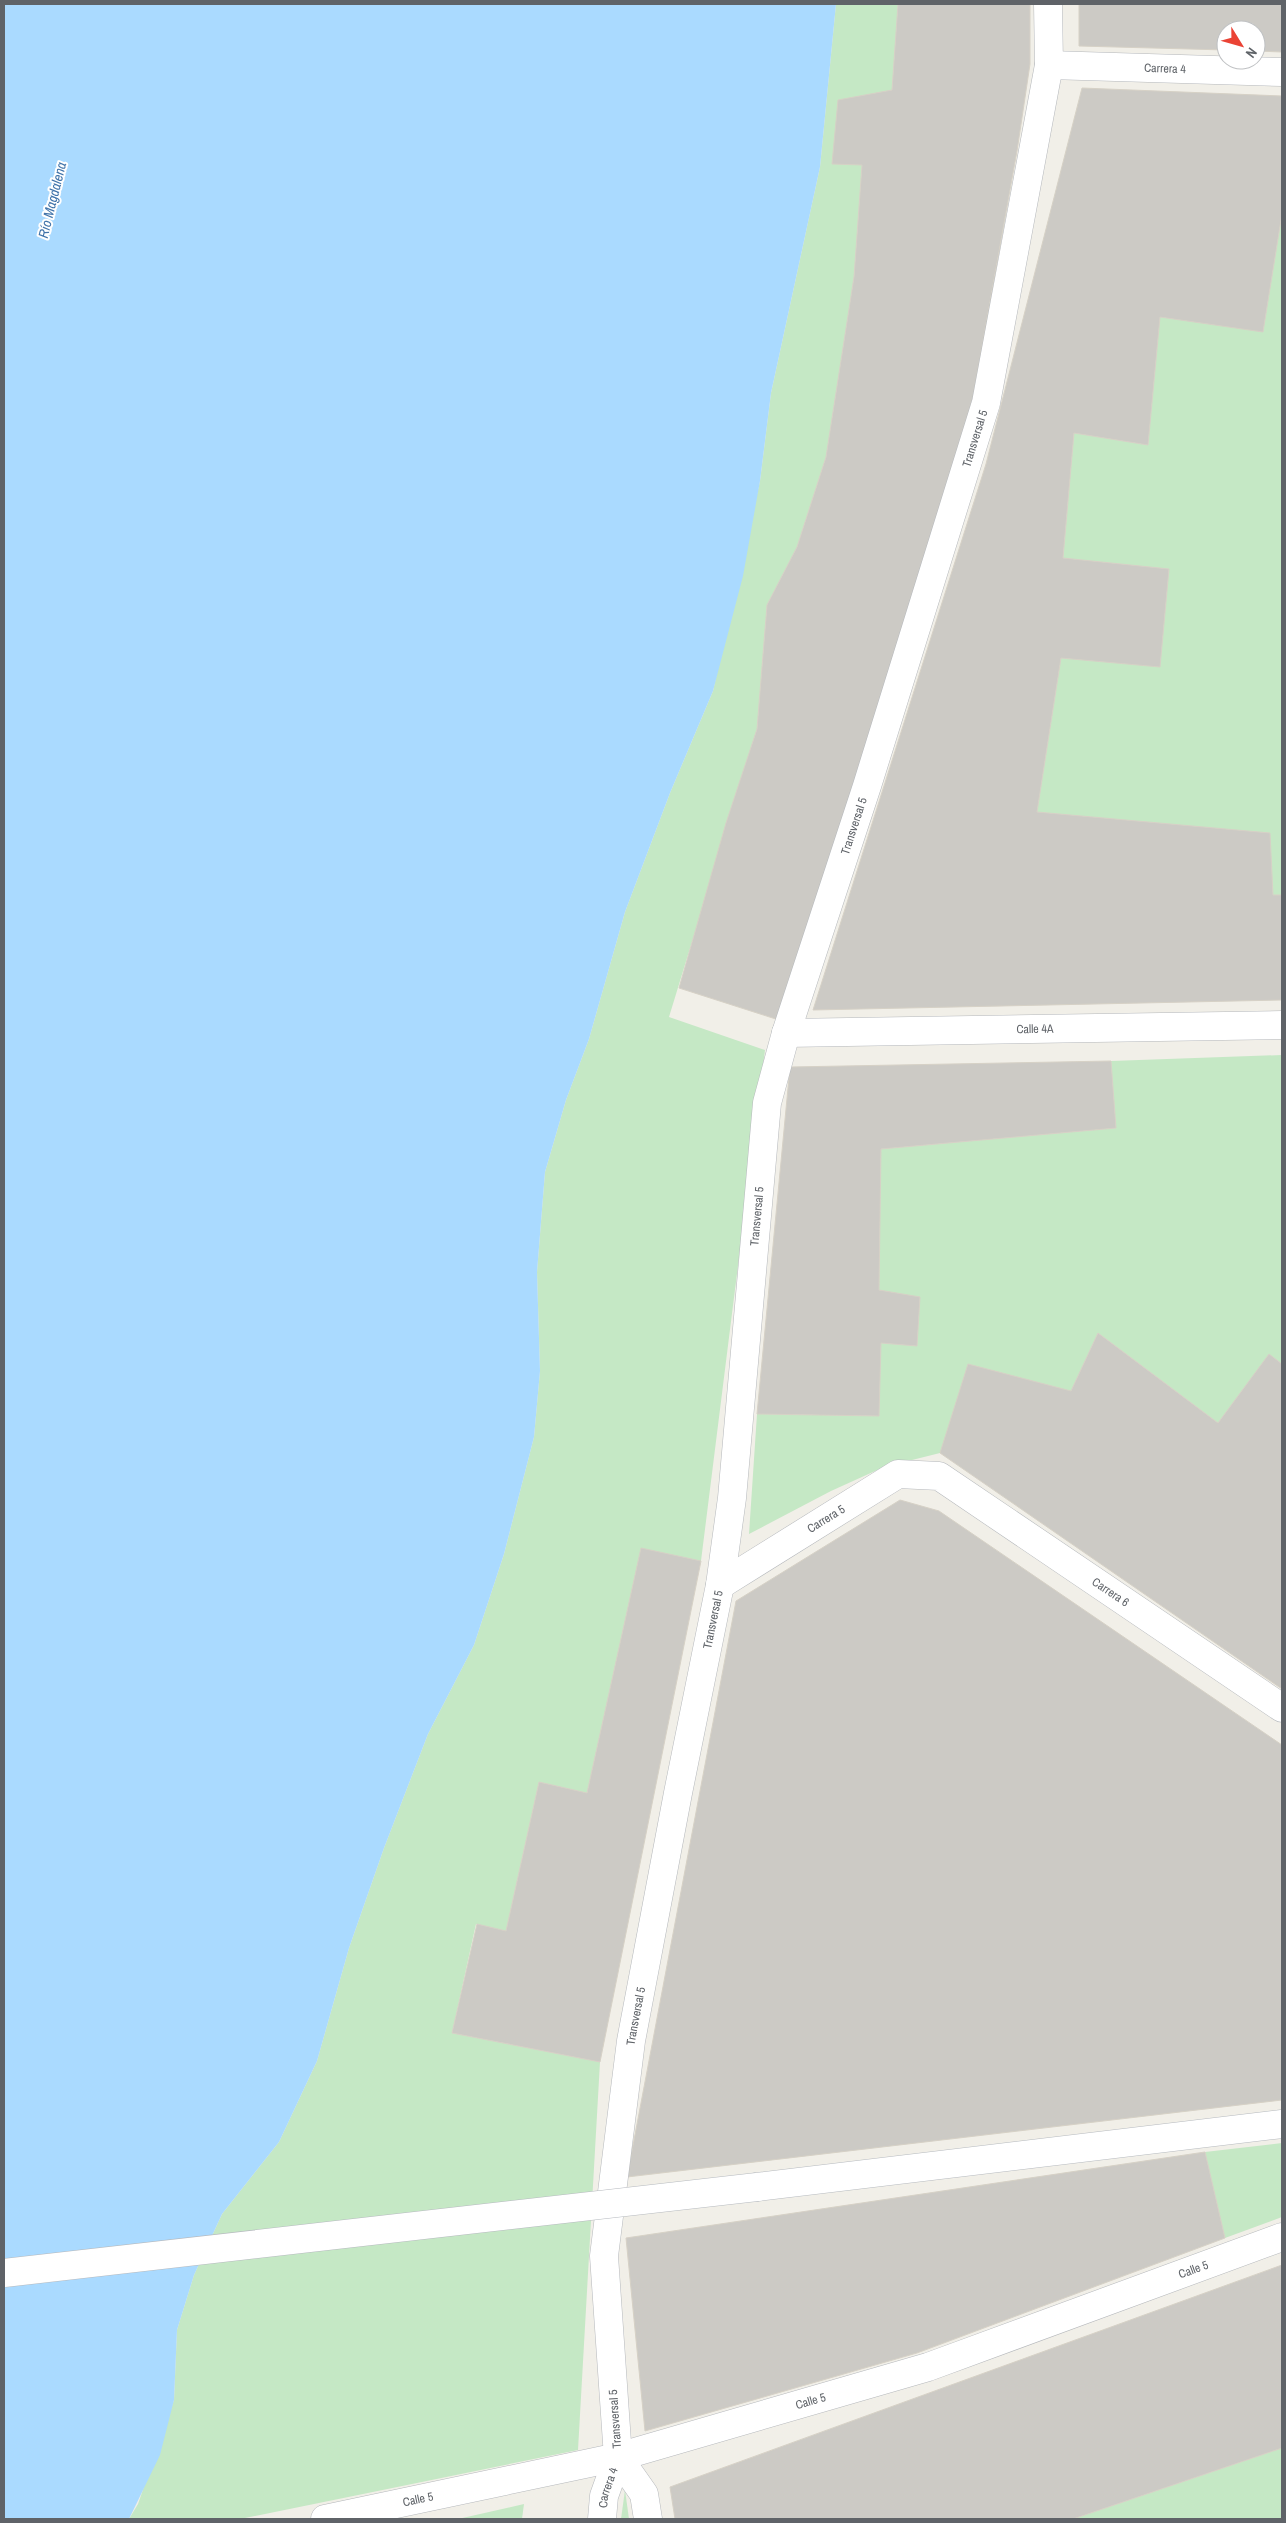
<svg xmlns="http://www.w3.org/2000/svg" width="1286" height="2523" font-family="'Archivo Narrow',sans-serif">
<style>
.green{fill:#c5e8c5}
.water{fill:#aadaff}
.building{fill:#cccac5;stroke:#d6d1c6}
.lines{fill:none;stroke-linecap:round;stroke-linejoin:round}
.street-casing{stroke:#b5b8bc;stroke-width:29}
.secondary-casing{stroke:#b6babf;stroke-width:29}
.street{stroke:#fff;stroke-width:28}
.secondary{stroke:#fff;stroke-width:28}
.secondary-bridge-casing{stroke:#b6babf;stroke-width:29;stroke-linecap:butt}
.secondary-bridge{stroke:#fff;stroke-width:28}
.labels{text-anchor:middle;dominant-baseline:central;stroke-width:4;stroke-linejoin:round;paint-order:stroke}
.street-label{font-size:12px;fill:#5f6368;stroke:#fff}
.water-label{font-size:14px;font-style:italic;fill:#4174aa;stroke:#fff}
</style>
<rect width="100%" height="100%" fill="#f1efe8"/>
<g class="green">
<polygon points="836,4 898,4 892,90 838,101 862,165 854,277 826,457 797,547 767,605 757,729 669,1017 765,1050 701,1561 641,1549 587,1793 539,1782 506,1931 476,1924 452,2033 600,2062 578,2450 240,2519 129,2519 138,2504 174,2400 177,2330 194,2275 222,2214 279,2142 317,2061 349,1948 384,1848 428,1734 474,1645 504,1554 534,1437 540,1371 537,1272 545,1172 566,1100 589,1039 625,912 670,793 713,691 760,481 771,393 820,167"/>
<polygon points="1282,214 1282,895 1273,895 1269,833 1037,812 1061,658 1160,666 1169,569 1063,558 1074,433 1148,445 1160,317 1263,331"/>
<polygon points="1282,1055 1282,1364 1269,1355 1218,1423 1098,1333 1071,1391 940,1453 884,1467 831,1491 749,1534 757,1414 879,1416 881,1343 917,1346 920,1298 879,1290 881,1149 1116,1128 1111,1061"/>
<polygon points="1282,2143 1282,2217 1225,2238 1205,2152"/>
<polygon points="1282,2448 1282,2519 1073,2519"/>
<polygon points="625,2490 629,2519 621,2519"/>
<polygon points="524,2504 522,2519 458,2519"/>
</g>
<polygon class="water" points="4,4 836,4 820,167 771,393 760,481 743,576 713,691 670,793 625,912 589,1039 566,1100 545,1172 537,1272 540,1371 534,1437 504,1554 474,1645 428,1734 384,1848 349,1948 317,2061 279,2142 222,2214 194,2275 177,2330 174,2400 160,2455 129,2519 4,2519"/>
<g class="building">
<polygon points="898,4 1030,4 1030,64 1017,151 972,402 782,1021 679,988 726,823 757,729 767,605 797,547 826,457 854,277 862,165 832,164 838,100 892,90"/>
<polygon points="1079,4 1282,4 1282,52 1256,51 1256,30 1226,30 1226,50 1079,46"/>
<polygon points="1082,88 1282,96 1282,214 1263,332 1160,317 1148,445 1074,433 1063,558 1169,569 1160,667 1061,658 1037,812 1270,833 1273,895 1282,895 1282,1000 813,1010 986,464"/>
<polygon points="1111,1061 1116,1128 881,1149 879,1290 920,1297 917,1346 881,1343 879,1416 757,1414 790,1067"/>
<polygon points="1098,1333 1218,1423 1269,1354 1282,1364 1282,1689 940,1453 968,1364 1071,1391"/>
<polygon points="900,1500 939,1511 1282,1745 1282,2100 627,2177 736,1601"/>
<polygon points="641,1548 701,1561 600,2062 452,2033 477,1924 506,1931 539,1782 587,1793"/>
<polygon points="1205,2152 1225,2238 917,2353 645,2431 626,2238"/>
<polygon points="1282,2265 1282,2448 1073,2519 675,2519 670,2487"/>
</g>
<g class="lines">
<g class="street-casing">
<g id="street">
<path id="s1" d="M1049,65L1282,72"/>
<path id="s2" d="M786,1033L1282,1025"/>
<path id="s3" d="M720,1585L898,1474L939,1476L1282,1708"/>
<polyline points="618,2457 644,2494 648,2519"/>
<path id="s4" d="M325,2519L618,2457L928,2367L1282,2237"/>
<path id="s5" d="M602,2519L604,2496L618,2457L604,2256L631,2041L678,1793L720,1585L732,1498L767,1103L786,1033L867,786L986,403L1049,65L1048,4"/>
</g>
</g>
<g class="secondary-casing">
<polyline id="secondary" points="757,2187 1282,2124"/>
</g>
<use href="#street" class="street"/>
<use href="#secondary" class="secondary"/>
<g class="secondary-bridge-casing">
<polyline id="secondary-bridge" points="4,2273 757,2187"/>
</g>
<use href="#secondary-bridge" class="secondary-bridge"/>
</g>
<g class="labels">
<g class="street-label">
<text stroke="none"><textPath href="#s1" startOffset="116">Carrera 4</textPath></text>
<text stroke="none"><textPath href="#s5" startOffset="2128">Transversal 5</textPath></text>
<text stroke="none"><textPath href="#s5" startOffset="1722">Transversal 5</textPath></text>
<text stroke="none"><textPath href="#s2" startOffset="249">Calle 4A</textPath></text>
<text stroke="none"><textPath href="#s5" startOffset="1318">Transversal 5</textPath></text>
<text stroke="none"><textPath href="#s3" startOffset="125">Carrera 5</textPath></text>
<text stroke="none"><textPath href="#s3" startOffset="458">Carrera 6</textPath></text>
<text stroke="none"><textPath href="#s5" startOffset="912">Transversal 5</textPath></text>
<text stroke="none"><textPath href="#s5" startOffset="508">Transversal 5</textPath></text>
<text stroke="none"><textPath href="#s4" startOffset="905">Calle 5</textPath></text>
<text stroke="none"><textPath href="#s4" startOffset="500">Calle 5</textPath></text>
<text transform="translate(615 2419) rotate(-94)">Transversal 5</text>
<text stroke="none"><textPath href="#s5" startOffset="32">Carrera 4</textPath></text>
<text stroke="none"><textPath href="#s4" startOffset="95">Calle 5</textPath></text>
</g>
<g class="water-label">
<text transform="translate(52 200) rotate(-76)">Río Magdalena</text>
</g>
</g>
<rect width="1286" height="2523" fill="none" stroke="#5f6368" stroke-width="10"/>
<g transform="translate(1241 45) rotate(127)"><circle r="24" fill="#ffffff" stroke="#bfc1c3"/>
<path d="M0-4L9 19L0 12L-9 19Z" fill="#ea4335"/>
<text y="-8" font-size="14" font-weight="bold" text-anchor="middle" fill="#5f6368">N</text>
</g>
</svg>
